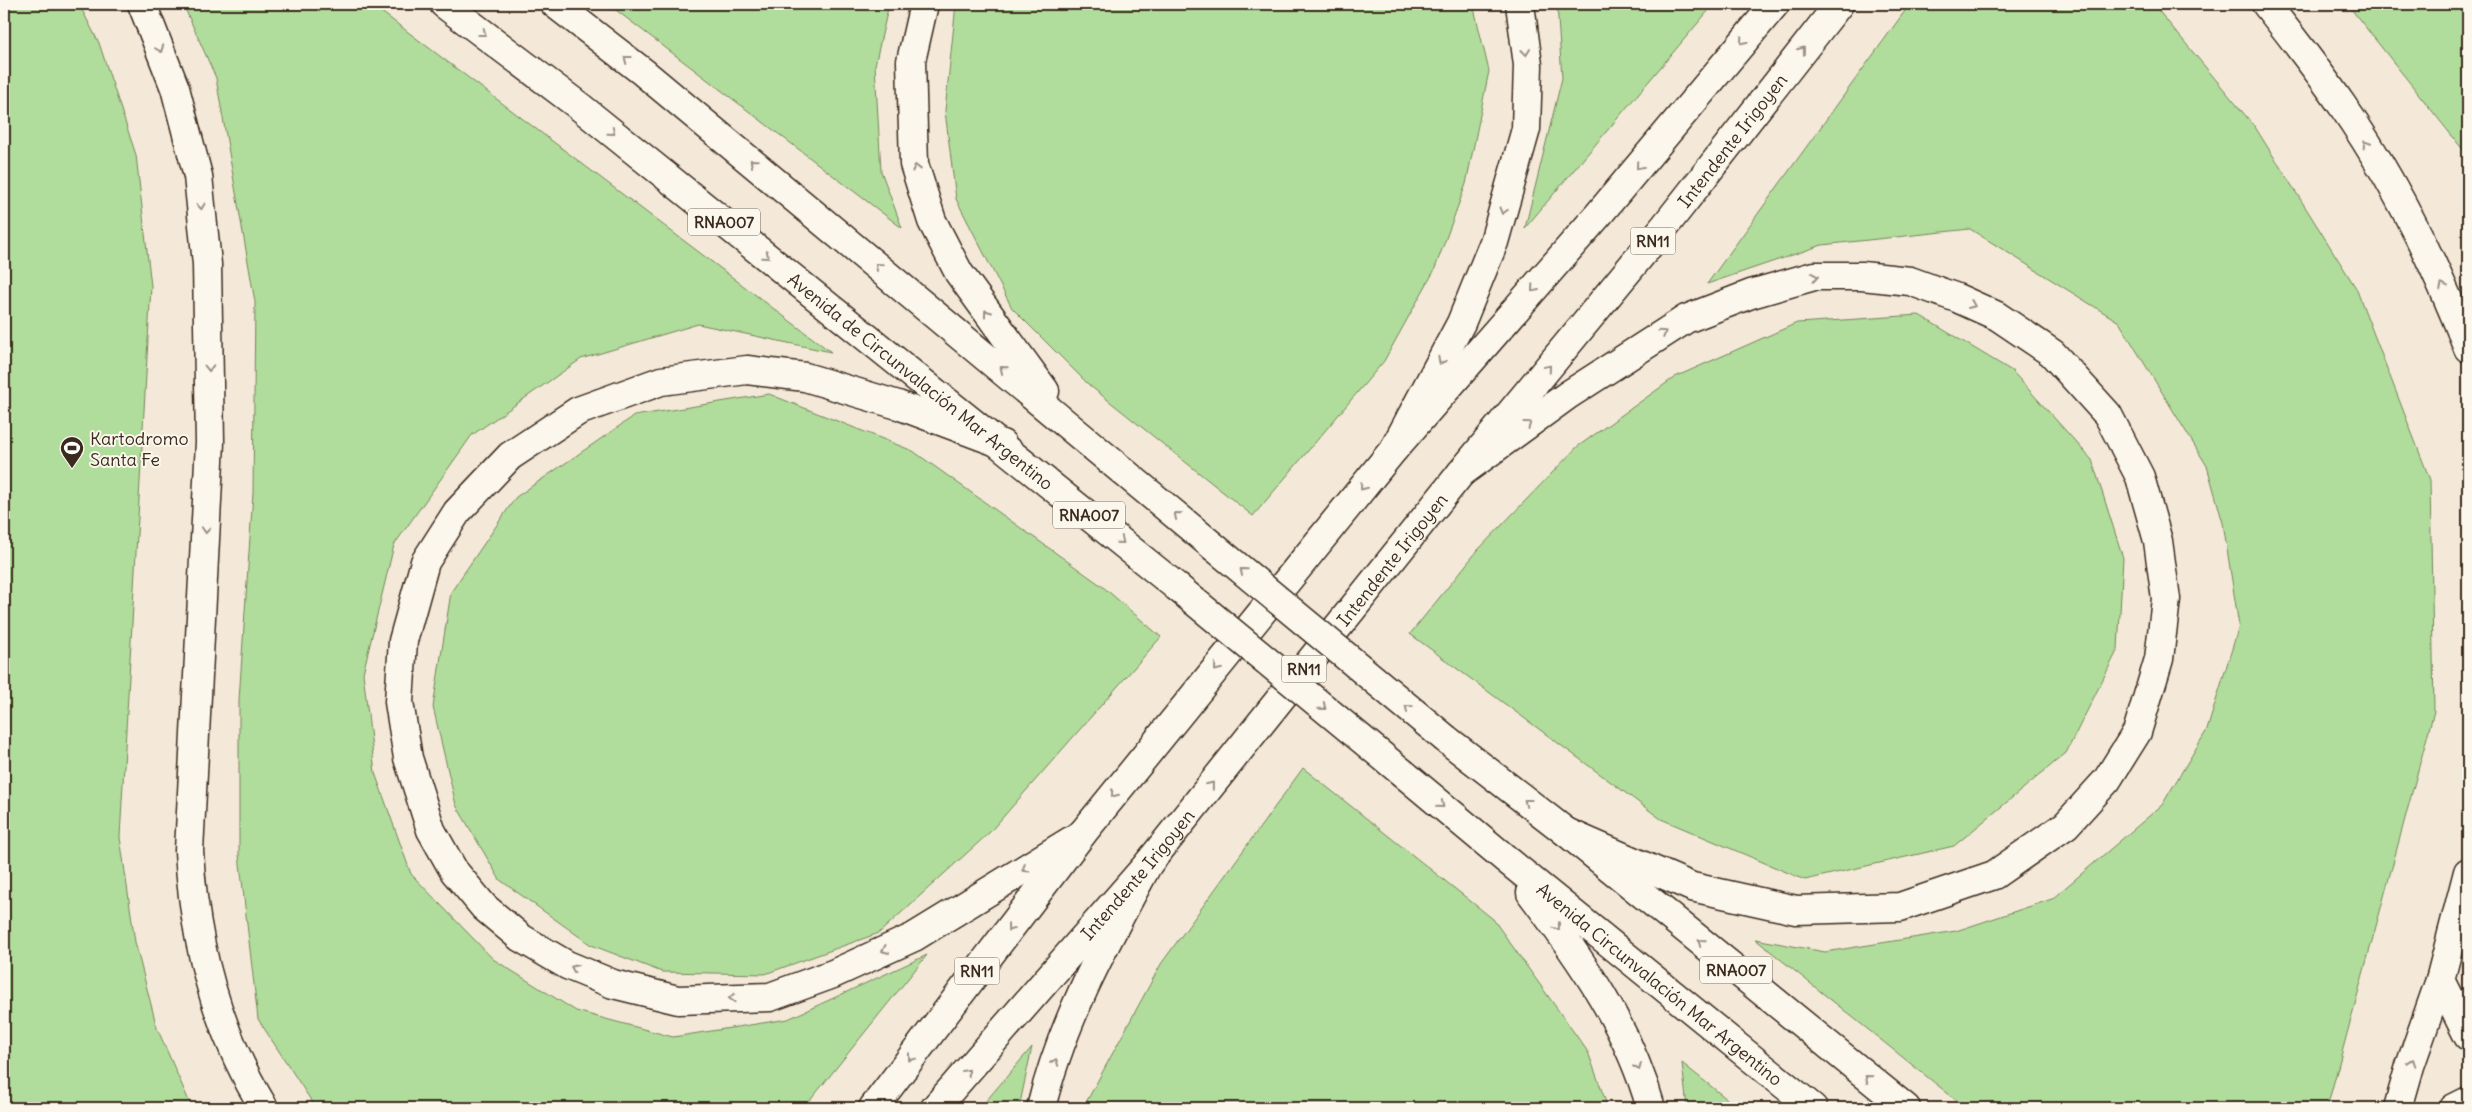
<svg xmlns="http://www.w3.org/2000/svg" width="2472" height="1112" font-family="Delius,sans-serif">
<style>
.green{fill:#b0dd9b;stroke:#76845c}
.lines{fill:none;stroke-linecap:round;stroke-linejoin:round}
.minor-casing{stroke:#3b2a1e;stroke-width:31}
.major-casing{stroke:#3b2a1e;stroke-width:31}
.highway-casing{stroke:#3b2a1e;stroke-width:31}
.minor{stroke:#fbf7ec;stroke-width:28}
.major{stroke:#fbf7ec;stroke-width:28}
.highway{stroke:#fbf7ec;stroke-width:28}
.highway-bridge-casing{stroke:#3b2a1e;stroke-width:31;stroke-linecap:butt}
.highway-bridge{stroke:#fbf7ec;stroke-width:28}
.oneway{stroke:#9b9085}
.labels{text-anchor:middle;dominant-baseline:central;stroke-width:4;stroke-linejoin:round;paint-order:stroke}
.shield{fill:#fbf7ec;stroke:#75685c;stroke-width:1}
.shield-label{font-size:16px;font-weight:bold;fill:#3b2a1e}
.street-label{font-size:18px;fill:#3b2a1e;stroke:#fbf7ec}
.poi-label{font-size:18px;fill:#3b2a1e;stroke:#fbf7ec;text-anchor:start}
</style>
<rect width="100%" height="100%" fill="#f4e8d8"/>
<filter id="ink" filterUnits="userSpaceOnUse"><feTurbulence type="fractalNoise" baseFrequency=".02" numOctaves="2"/><feDisplacementMap in="SourceGraphic" scale="10" xChannelSelector="R" yChannelSelector="G"/><feConvolveMatrix kernelMatrix="1 2 1 2 8 2 1 2 1" color-interpolation-filters="sRGB"/></filter>
<g filter="url(#ink)">
<g class="green">
<polygon points="4,4 79,4 99,43 136,155 151,286 120,837 135,942 157,1028 192,1108 4,1108"/>
<polygon points="183,4 371,4 831,352 698,324 581,359 472,435 394,545 363,673 375,773 411,874 493,959 576,1011 673,1037 788,1019 927,955 804,1108 316,1108 258,1019 239,855 239,700 253,493 255,302 216,78"/>
<polygon points="608,4 889,4 875,65 881,171 902,228"/>
<polygon points="956,4 1473,4 1489,71 1466,184 1434,271 1384,361 1253,516 1089,385 1012,308 956,199 945,111"/>
<polygon points="1557,4 1714,4 1525,228 1562,78"/>
<polygon points="1910,4 2153,4 2255,127 2356,288 2430,480 2434,711 2327,1108 1966,1108 1755,939 1825,952 1956,931 2052,899 2162,805 2207,730 2239,626 2223,523 2207,466 2119,322 1970,229 1822,245 1707,284"/>
<polygon points="2347,4 2468,4 2468,156"/>
<polygon points="1919,315 2012,371 2092,460 2123,558 2118,649 2066,753 1954,846 1805,880 1661,819 1410,634 1478,550 1577,447 1675,377 1797,323"/>
<polygon points="769,394 913,451 1102,586 1161,637 989,833 879,933 765,974 662,972 591,945 500,880 456,805 433,707 451,592 516,497 634,416"/>
<polygon points="1303,768 1493,919 1588,1052 1608,1108 1083,1108 1161,964"/>
<polygon points="1032,1047 1019,1108 980,1108"/>
<polygon points="1682,1063 1738,1108 1687,1108"/>
</g>
<g class="lines">
<g class="minor-casing">
<g id="minor">
<polyline points="2440,980 2468,1036"/>
<polyline points="2454,1108 2468,1101"/>
</g>
</g>
<g class="major-casing">
<g id="major">
<polyline points="873,1108 1082,834 1394,449 1599,214 1775,4"/>
<path id="s1" d="M935,1108L1148,864L1461,473L1665,226L1839,4"/>
</g>
</g>
<g class="highway-casing">
<g id="highway">
<path d="M142,4L175,88L198,176L207,264L210,442L189,851C194,941 217,1031 264,1108"/>
<path id="s2" d="M444,4L579,106L1177,587"/>
<polyline points="555,4 643,72 1214,547"/>
<polyline points="924,4 911,61 914,164 932,221 959,273 1045,391"/>
<path d="M2266,4C2292,37 2318,70 2342,105C2394,180 2435,263 2468,348"/>
<polyline points="1002,444 898,405 805,377 747,370 661,381 578,411 510,456 457,512 425,562 403,641 399,702 408,758 431,830 454,871 484,907 521,938 567,965 613,984 678,1000 770,997 833,974 914,937 1082,834"/>
<polyline points="1394,449 1461,323 1494,242 1526,129 1528,65 1520,4"/>
<polyline points="1461,473 1568,395 1686,319 1751,294 1814,276 1862,276 1910,281 1957,298 1997,316 2052,353 2108,415 2140,477 2158,541 2166,599 2159,659 2137,732 2107,780 2066,825 1994,875 1900,907 1796,910 1692,887 1566,832"/>
<polyline points="1446,739 1566,832 1906,1108"/>
<path id="s3" d="M1404,774L1507,860L1813,1108"/>
<path d="M1531,893C1582,961 1628,1026 1651,1108"/>
<path d="M1041,1108C1062,1021 1106,942 1148,864"/>
<polyline points="2398,1108 2410,1066 2440,980 2468,872"/>
</g>
</g>
<use href="#minor" class="minor"/>
<use href="#major" class="major"/>
<use href="#highway" class="highway"/>
<g class="highway-bridge-casing">
<g id="highway-bridge">
<polyline points="1214,547 1446,739"/>
<polyline points="1177,587 1404,774"/>
</g>
</g>
<use href="#highway-bridge" class="highway-bridge"/>
</g>
<defs><path id="oneway-chevron" d="M-2-3.5L2.5 0L-2 3.5" fill="none" stroke-width="1.6" stroke-linecap="round" stroke-linejoin="round" transform="scale(1.25)"/></defs>
<g class="oneway">
<use href="#oneway-chevron" transform="translate(483 33) rotate(37)"/>
<use href="#oneway-chevron" transform="translate(1743 41) rotate(130)"/>
<use href="#oneway-chevron" transform="translate(160 49) rotate(69)"/>
<use href="#oneway-chevron" transform="translate(1802 50) rotate(-52)"/>
<use href="#oneway-chevron" transform="translate(1526 52) rotate(84)"/>
<use href="#oneway-chevron" transform="translate(627 59) rotate(-142)"/>
<use href="#oneway-chevron" transform="translate(612 132) rotate(39)"/>
<use href="#oneway-chevron" transform="translate(2366 144) rotate(-122)"/>
<use href="#oneway-chevron" transform="translate(753 162) rotate(-140)"/>
<use href="#oneway-chevron" transform="translate(1639 166) rotate(130)"/>
<use href="#oneway-chevron" transform="translate(916 168) rotate(-104)"/>
<use href="#oneway-chevron" transform="translate(201 206) rotate(84)"/>
<use href="#oneway-chevron" transform="translate(1503 211) rotate(106)"/>
<use href="#oneway-chevron" transform="translate(766 256) rotate(39)"/>
<use href="#oneway-chevron" transform="translate(878 266) rotate(-140)"/>
<use href="#oneway-chevron" transform="translate(1815 277) rotate(-8)"/>
<use href="#oneway-chevron" transform="translate(2443 286) rotate(-116)"/>
<use href="#oneway-chevron" transform="translate(1534 289) rotate(131)"/>
<use href="#oneway-chevron" transform="translate(1972 305) rotate(23)"/>
<use href="#oneway-chevron" transform="translate(987 313) rotate(-126)"/>
<use href="#oneway-chevron" transform="translate(1663 333) rotate(-33)"/>
<use href="#oneway-chevron" transform="translate(1441 361) rotate(118)"/>
<use href="#oneway-chevron" transform="translate(209 368) rotate(89)"/>
<use href="#oneway-chevron" transform="translate(1548 368) rotate(-50)"/>
<use href="#oneway-chevron" transform="translate(1003 369) rotate(-140)"/>
<use href="#oneway-chevron" transform="translate(1528 424) rotate(-36)"/>
<use href="#oneway-chevron" transform="translate(1363 487) rotate(129)"/>
<use href="#oneway-chevron" transform="translate(1177 515) rotate(-140)"/>
<use href="#oneway-chevron" transform="translate(206 530) rotate(93)"/>
<use href="#oneway-chevron" transform="translate(1121 541) rotate(39)"/>
<use href="#oneway-chevron" transform="translate(1243 571) rotate(-140)"/>
<use href="#oneway-chevron" transform="translate(1217 668) rotate(129)"/>
<use href="#oneway-chevron" transform="translate(1323 707) rotate(39)"/>
<use href="#oneway-chevron" transform="translate(1408 708) rotate(-140)"/>
<use href="#oneway-chevron" transform="translate(1211 785) rotate(-51)"/>
<use href="#oneway-chevron" transform="translate(1114 794) rotate(129)"/>
<use href="#oneway-chevron" transform="translate(1527 802) rotate(-142)"/>
<use href="#oneway-chevron" transform="translate(1441 805) rotate(40)"/>
<use href="#oneway-chevron" transform="translate(1025 869) rotate(148)"/>
<use href="#oneway-chevron" transform="translate(1557 927) rotate(53)"/>
<use href="#oneway-chevron" transform="translate(1010 928) rotate(127)"/>
<use href="#oneway-chevron" transform="translate(1701 942) rotate(-141)"/>
<use href="#oneway-chevron" transform="translate(885 950) rotate(156)"/>
<use href="#oneway-chevron" transform="translate(574 968) rotate(-157)"/>
<use href="#oneway-chevron" transform="translate(732 998) rotate(178)"/>
<use href="#oneway-chevron" transform="translate(911 1058) rotate(127)"/>
<use href="#oneway-chevron" transform="translate(1055 1062) rotate(-69)"/>
<use href="#oneway-chevron" transform="translate(2412 1062) rotate(-71)"/>
<use href="#oneway-chevron" transform="translate(1638 1067) rotate(68)"/>
<use href="#oneway-chevron" transform="translate(967 1072) rotate(-49)"/>
<use href="#oneway-chevron" transform="translate(1868 1078) rotate(-141)"/>
</g>
</g>
<defs>
<g id="stadium-pin" transform="scale(1.25)"><path d="M0 17L-7.5 6A9.5 9.5 0 1 1 7.5 6Z" fill="#3b2a1e" stroke="#fbf7ec"/><path d="M0-5a6.5 5 0 1 0 0 10a6.5 5 0 1 0 0-10ZM-3.5-1.8h7v3.6h-7Z" fill="#fff"/></g>
</defs>
<g fill-rule="evenodd">
<use href="#stadium-pin" x="72" y="448"/>
</g>
<g class="labels">
<g class="shield">
<rect x="688" y="208.5" width="72" height="27" rx="4"/>
<rect x="1630.5" y="227.5" width="45" height="27" rx="4"/>
<rect x="1053" y="501.5" width="72" height="27" rx="4"/>
<rect x="1281.5" y="655.5" width="45" height="27" rx="4"/>
<rect x="1700" y="956.5" width="72" height="27" rx="4"/>
<rect x="954.5" y="957.5" width="45" height="27" rx="4"/>
</g>
<g class="shield-label">
<text x="724" y="222">RNA007</text>
<text x="1653" y="241">RN11</text>
<text x="1089" y="515">RNA007</text>
<text x="1304" y="669">RN11</text>
<text x="1736" y="970">RNA007</text>
<text x="977" y="971">RN11</text>
</g>
<g class="street-label">
<text stroke="none"><textPath href="#s1" startOffset="1254">Intendente Irigoyen</textPath></text>
<text stroke="none"><textPath href="#s2" startOffset="608">Avenida de Circunvalación Mar Argentino</textPath></text>
<text stroke="none"><textPath href="#s1" startOffset="714">Intendente Irigoyen</textPath></text>
<text stroke="none"><textPath href="#s1" startOffset="309">Intendente Irigoyen</textPath></text>
<text stroke="none"><textPath href="#s3" startOffset="331">Avenida Circunvalación Mar Argentino</textPath></text>
</g>
<g class="poi-label">
<text x="90" y="438">Kartodromo<tspan x="90" dy="21">Santa Fe</tspan></text>
</g>
</g>
<rect width="2472" height="1112" fill="none" stroke="#fbf7ec" stroke-width="20"/>
<rect x="10" y="10" width="2452" height="1092" fill="none" stroke="#3b2a1e" stroke-width="2" filter="url(#ink)"/>
</svg>
